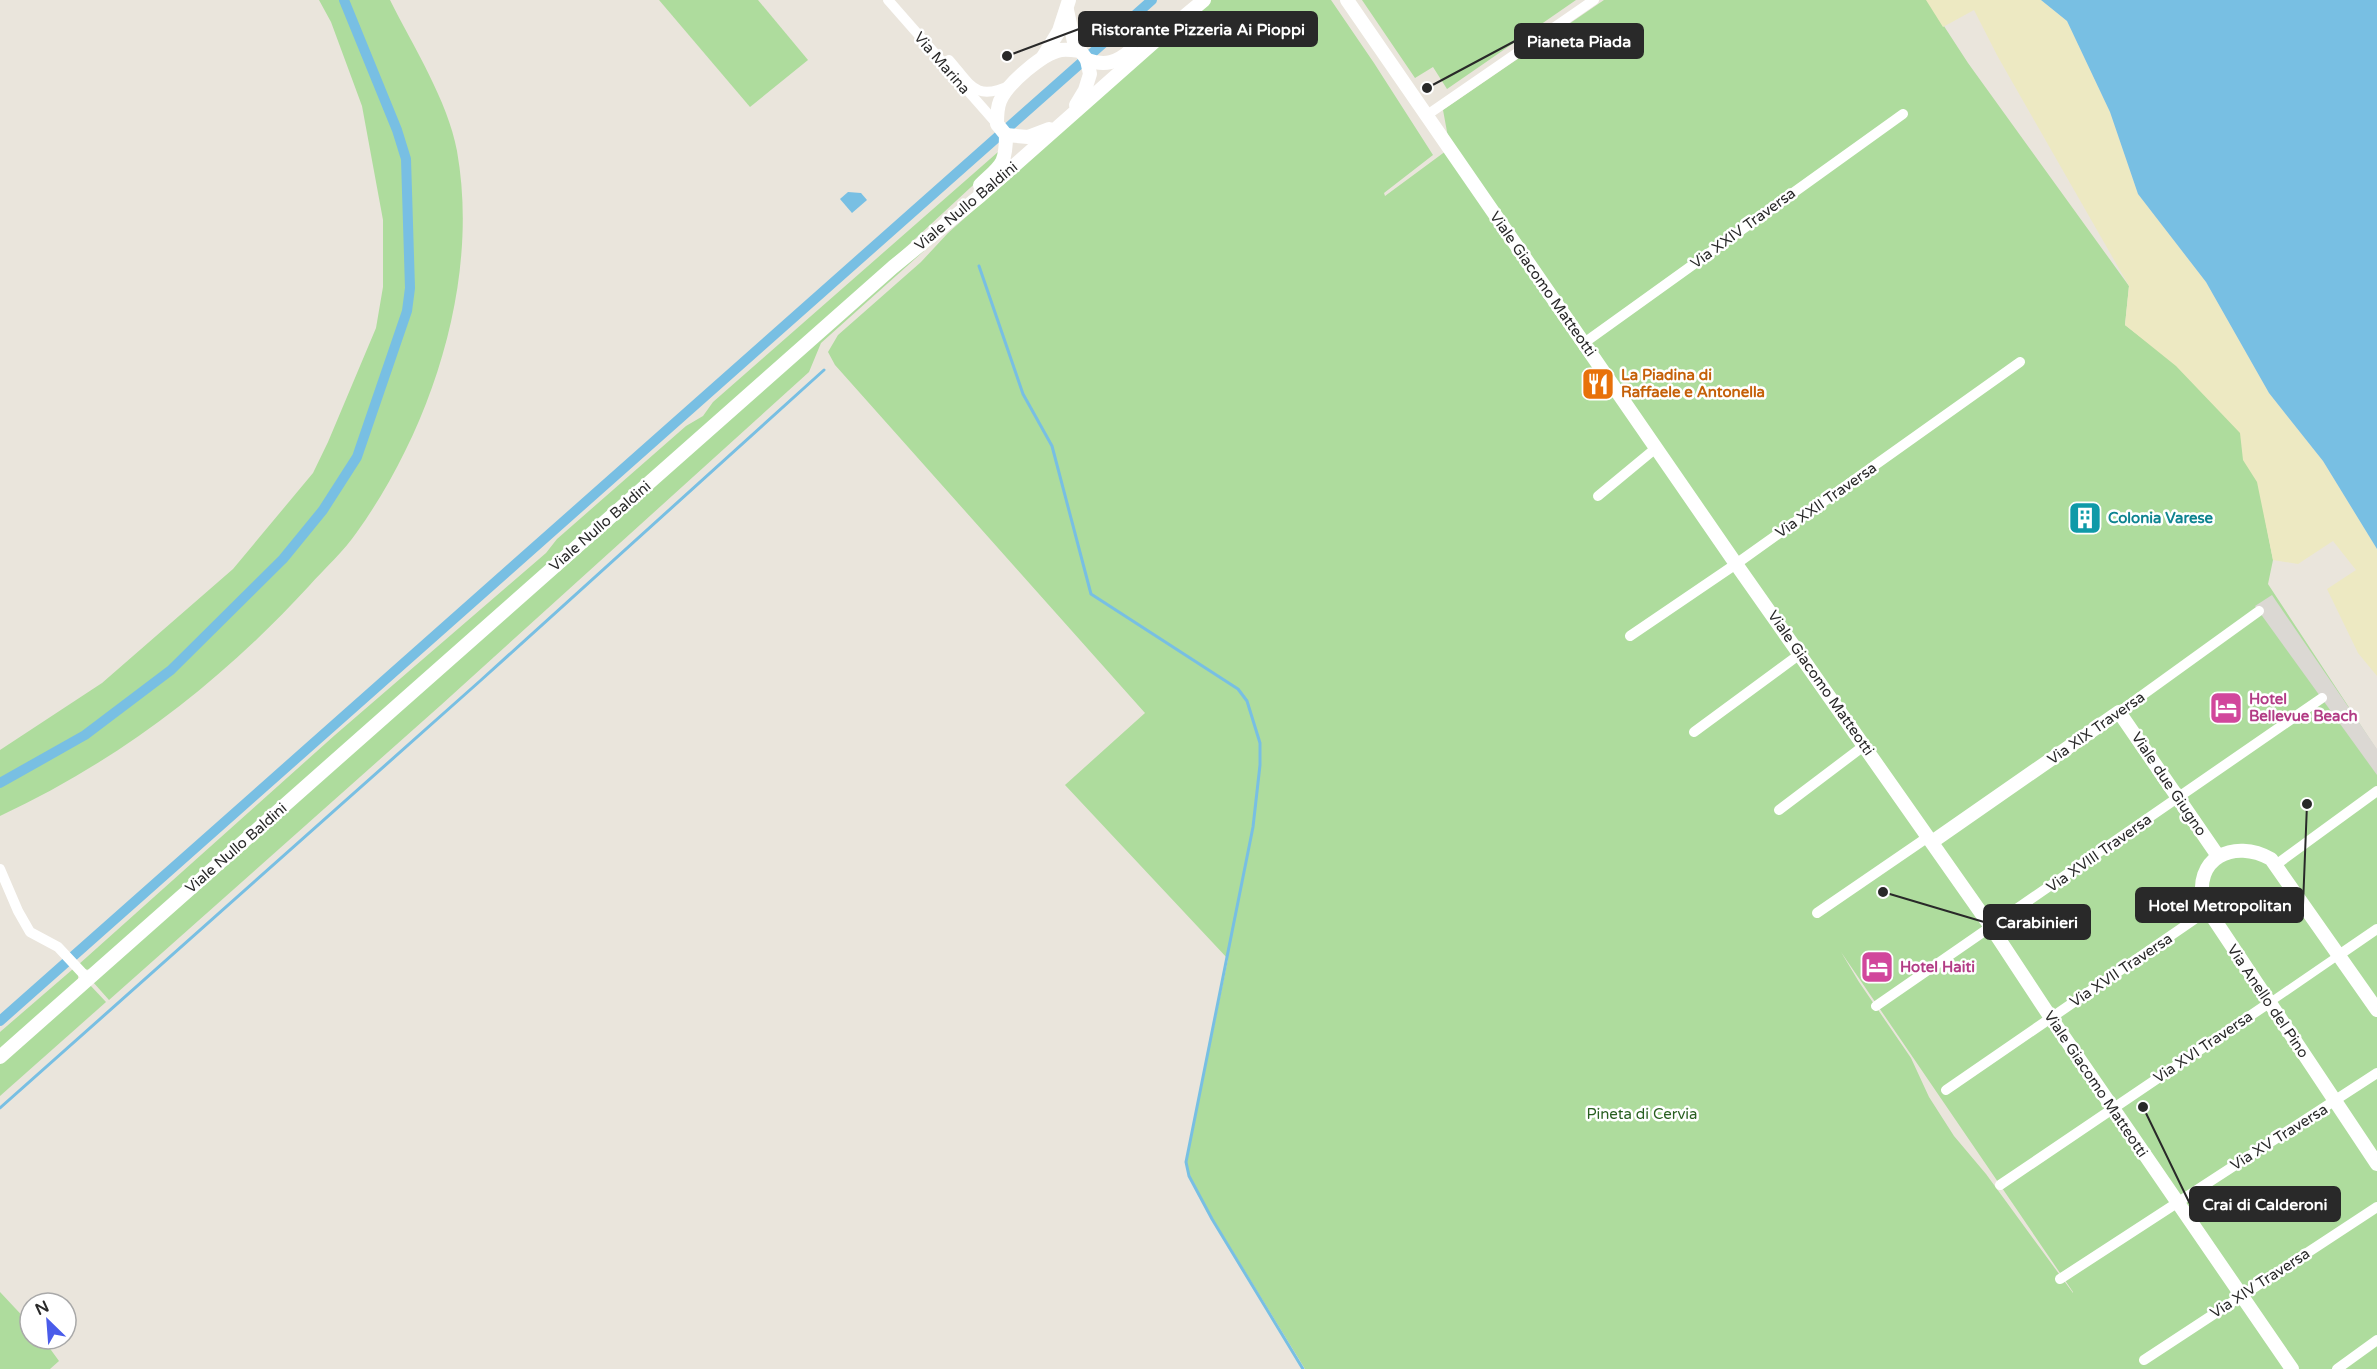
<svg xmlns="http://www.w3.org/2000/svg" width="2377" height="1369" font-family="'Varela Round',sans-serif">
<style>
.green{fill:#aedc9d;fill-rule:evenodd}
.sand{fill:#ede9c2}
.plaza{fill:#dbd8d3}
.water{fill:#78bfe3}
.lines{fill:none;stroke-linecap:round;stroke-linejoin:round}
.stream{stroke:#78bfe3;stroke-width:3}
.canal{stroke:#78bfe3;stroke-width:10}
.pedestrian{stroke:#fff;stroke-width:8}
.minor{stroke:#fff;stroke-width:10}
.tertiary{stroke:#fff;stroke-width:14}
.labels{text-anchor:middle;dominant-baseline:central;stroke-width:5;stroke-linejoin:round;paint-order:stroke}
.street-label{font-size:15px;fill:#292929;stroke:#fff}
.food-label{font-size:15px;font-weight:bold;fill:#c56008;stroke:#fff;text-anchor:start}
.culture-label{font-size:15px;font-weight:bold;fill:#0d838f;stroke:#fff;text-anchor:start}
.hotel-label{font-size:15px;font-weight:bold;fill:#b23c85;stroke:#fff;text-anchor:start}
.park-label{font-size:15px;fill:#285f20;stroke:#fff}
.leader{fill:none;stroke:#292929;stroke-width:2}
.callout-dot{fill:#292929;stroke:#fff;stroke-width:2}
.callout{fill:#292929;stroke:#292929;stroke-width:2}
.callout-label{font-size:16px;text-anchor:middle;font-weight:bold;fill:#fff}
</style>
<rect width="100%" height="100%" fill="#eae5dc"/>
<g class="green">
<path d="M319,0H390C413,46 448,101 457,151C480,280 432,427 357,532C344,551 325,568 309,586C221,682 118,761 0,816V750L102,683L233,569L313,473L328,442L376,328L383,287V220L362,106L331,22Z"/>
<polygon points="659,0 758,0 808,60 750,107"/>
<path d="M1210,0H1331L1374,63L1433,155L1384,193L1385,196L1450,148L1443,110L1604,0H1927L1968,63L2129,286L2125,325L2232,406L2252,450L2273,560L2268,584L2377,750V1369H1305L1213,1219L1189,1176L1186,1162L1228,959L1065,785L1145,713L835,365L828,352L838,335L921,262L948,233ZM1841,952L2073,1292V1293L1986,1174L1954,1136L1929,1097L1911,1058L1859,982Z"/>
<polygon points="1362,0 1576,0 1447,89 1433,67 1415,78"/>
<polygon points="998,152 1000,154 997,163 903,250 92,970 82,969 78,965 335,735 546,553 557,539 686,426 703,416 713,402"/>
<polygon points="944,233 821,343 809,372 441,705 109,1000 93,982 816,340"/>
<polygon points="73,969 78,973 78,982 0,1051 0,1032"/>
<polygon points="90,985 106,1002 0,1096 0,1064"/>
<polygon points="0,1292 30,1324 30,1339 43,1339 59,1361 50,1369 0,1369"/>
</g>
<polygon class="sand" points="1926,0 2041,0 2067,21 2110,112 2138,194 2206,282 2269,393 2323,461 2377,549 2377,676 2358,653 2327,589 2356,570 2333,541 2298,564 2273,560 2257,482 2243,460 2240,433 2176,366 2125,325 2129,286 1998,57 1974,10 1943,27"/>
<polygon class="plaza" points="2272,595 2377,749 2377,775 2255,606"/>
<g class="water">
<polygon points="2041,0 2377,0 2377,549 2323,461 2269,393 2206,282 2138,194 2110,112 2067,21"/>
<polygon points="848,192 861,193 867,200 852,213 840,199"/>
</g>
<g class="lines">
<g class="stream">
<polyline points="979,266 1023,394 1052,446 1091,594 1238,689 1247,701 1260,743 1260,765 1253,827 1186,1162 1189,1176 1212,1219 1303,1369"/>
<polyline points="0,1108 480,681 824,370"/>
</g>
<g class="canal">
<polyline points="0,783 85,735 171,670 283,559 323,510 357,457 407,311 410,288 406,159 397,130 344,0"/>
<polyline points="0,1021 1152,0"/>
</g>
<polyline class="pedestrian" points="2269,1003 2339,955"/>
<g class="minor">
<polyline points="888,0 997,124"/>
<path d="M949,60C971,85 975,102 1011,85"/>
<polyline points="1427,115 1594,0"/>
<polyline points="1584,343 1903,114"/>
<polyline points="1598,496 1656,448"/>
<polyline points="1630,636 1736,564 2020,362"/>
<polyline points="2119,712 2259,611"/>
<polyline points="1694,732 1800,654"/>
<polyline points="1779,810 1865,745"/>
<polyline points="2277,864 2377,791"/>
<polyline points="0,869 18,911 30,932 58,947 88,979"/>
<polyline points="1817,913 1928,837"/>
<polyline points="2339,955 2377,929"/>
<polyline points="1876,1006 2322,698"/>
<polyline points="1946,1090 2208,910"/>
<polyline points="2000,1185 2269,1003"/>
<polyline points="2060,1279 2377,1073"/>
<polyline points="2144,1360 2377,1207"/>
<polyline points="2337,1369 2377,1340"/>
</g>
<g class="tertiary">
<polyline points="1347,0 1736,564 1991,927 2051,1018 2292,1369"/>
<polyline points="1067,10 1074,42 1087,60 1090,74 1085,90 1076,105"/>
<polyline points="1043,57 1059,31 1069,0"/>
<path d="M1087,60C1105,66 1117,63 1131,50"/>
<polyline points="1006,135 1028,137 1049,129"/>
<path d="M980,185C1001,165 1006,165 1006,135L997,124C997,116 997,108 1000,101C1007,84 1043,53 1061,50C1067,49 1073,50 1080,51"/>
<polyline points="1932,842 2119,712 2218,856"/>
<path d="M2377,1010L2271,859C2234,838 2192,858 2204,904L2377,1164"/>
<polyline points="0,1057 893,267 980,196 1162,35 1204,0"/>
</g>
</g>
<defs>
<g id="restaurant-square" transform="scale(1.725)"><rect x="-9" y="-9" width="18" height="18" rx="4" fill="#e8710a" stroke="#fff"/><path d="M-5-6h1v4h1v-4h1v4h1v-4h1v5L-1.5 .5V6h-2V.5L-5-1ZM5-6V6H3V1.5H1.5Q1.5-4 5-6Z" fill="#fff"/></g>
<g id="building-square" transform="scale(1.725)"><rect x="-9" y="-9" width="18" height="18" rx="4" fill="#0f9aa8" stroke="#fff"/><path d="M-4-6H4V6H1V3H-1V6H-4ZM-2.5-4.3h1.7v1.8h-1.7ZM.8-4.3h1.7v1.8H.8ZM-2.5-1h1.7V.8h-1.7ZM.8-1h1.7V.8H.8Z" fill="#fff"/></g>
<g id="hotel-square" transform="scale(1.725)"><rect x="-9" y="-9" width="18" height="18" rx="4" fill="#d1479c" stroke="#fff"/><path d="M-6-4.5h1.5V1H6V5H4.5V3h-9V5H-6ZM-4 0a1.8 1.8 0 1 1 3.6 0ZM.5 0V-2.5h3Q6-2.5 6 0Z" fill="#fff"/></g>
</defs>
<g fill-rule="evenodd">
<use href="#restaurant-square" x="1598" y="384"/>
<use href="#building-square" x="2085" y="518"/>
<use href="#hotel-square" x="2226" y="708"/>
<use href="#hotel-square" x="1877" y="967"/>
</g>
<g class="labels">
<g class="street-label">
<text transform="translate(942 63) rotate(49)">Via Marina</text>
<text transform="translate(966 206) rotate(-40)">Viale Nullo Baldini</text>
<text transform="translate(1743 228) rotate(-36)">Via XXIV Traversa</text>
<text transform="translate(1543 284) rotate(55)">Viale Giacomo Matteotti</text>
<text transform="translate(1826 500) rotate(-35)">Via XXII Traversa</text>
<text transform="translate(600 526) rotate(-41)">Viale Nullo Baldini</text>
<text transform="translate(1821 683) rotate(55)">Viale Giacomo Matteotti</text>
<text transform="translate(2096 728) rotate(-35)">Via XIX Traversa</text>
<text transform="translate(2169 784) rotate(56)">Viale due Giugno</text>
<text transform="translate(236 848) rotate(-41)">Viale Nullo Baldini</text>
<text transform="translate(2099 853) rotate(-35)">Via XVIII Traversa</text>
<text transform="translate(2121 970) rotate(-34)">Via XVII Traversa</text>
<text transform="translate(2268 1001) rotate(56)">Via Anello del Pino</text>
<text transform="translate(2203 1047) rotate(-34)">Via XVI Traversa</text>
<text transform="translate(2096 1084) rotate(56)">Viale Giacomo Matteotti</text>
<text transform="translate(2279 1137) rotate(-32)">Via XV Traversa</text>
<text transform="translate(2260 1283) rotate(-33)">Via XIV Traversa</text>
</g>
<g class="food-label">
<text x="1621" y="375">La Piadina di<tspan x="1621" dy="17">Raffaele e Antonella</tspan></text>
</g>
<g class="culture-label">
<text x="2108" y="518">Colonia Varese</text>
</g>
<g class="hotel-label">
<text x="2249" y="699">Hotel<tspan x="2249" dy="17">Bellevue Beach</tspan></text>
<text x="1900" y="967">Hotel Haiti</text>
</g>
<g class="park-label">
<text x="1642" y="1114">Pineta di Cervia</text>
</g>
</g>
<path class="leader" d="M1007 56L1079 29M1427 88L1515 41M2307 804L2303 905M1883 892L1984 922M2143 1107L2190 1204"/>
<g class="callout-dot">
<circle cx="1007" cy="56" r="6"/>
<circle cx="1427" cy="88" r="6"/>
<circle cx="2307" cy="804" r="6"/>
<circle cx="1883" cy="892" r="6"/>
<circle cx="2143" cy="1107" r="6"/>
</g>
<g class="callout">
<rect x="1079" y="12" width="238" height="34" rx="6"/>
<rect x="1515" y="24" width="128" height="34" rx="6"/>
<rect x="2136" y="888" width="167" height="34" rx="6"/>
<rect x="1984" y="905" width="106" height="34" rx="6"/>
<rect x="2190" y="1187" width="150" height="34" rx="6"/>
</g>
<g class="callout-label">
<text x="1198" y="35">Ristorante Pizzeria Ai Pioppi</text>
<text x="1579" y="47">Pianeta Piada</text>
<text x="2220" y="911">Hotel Metropolitan</text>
<text x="2037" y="928">Carabinieri</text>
<text x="2265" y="1210">Crai di Calderoni</text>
</g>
<g transform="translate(48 1321) rotate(335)"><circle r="28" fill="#ffffff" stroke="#a9a9a9" stroke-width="1.5"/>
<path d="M0-4.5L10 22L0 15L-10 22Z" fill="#4a5cea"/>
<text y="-9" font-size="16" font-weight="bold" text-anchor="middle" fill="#292929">N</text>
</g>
</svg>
